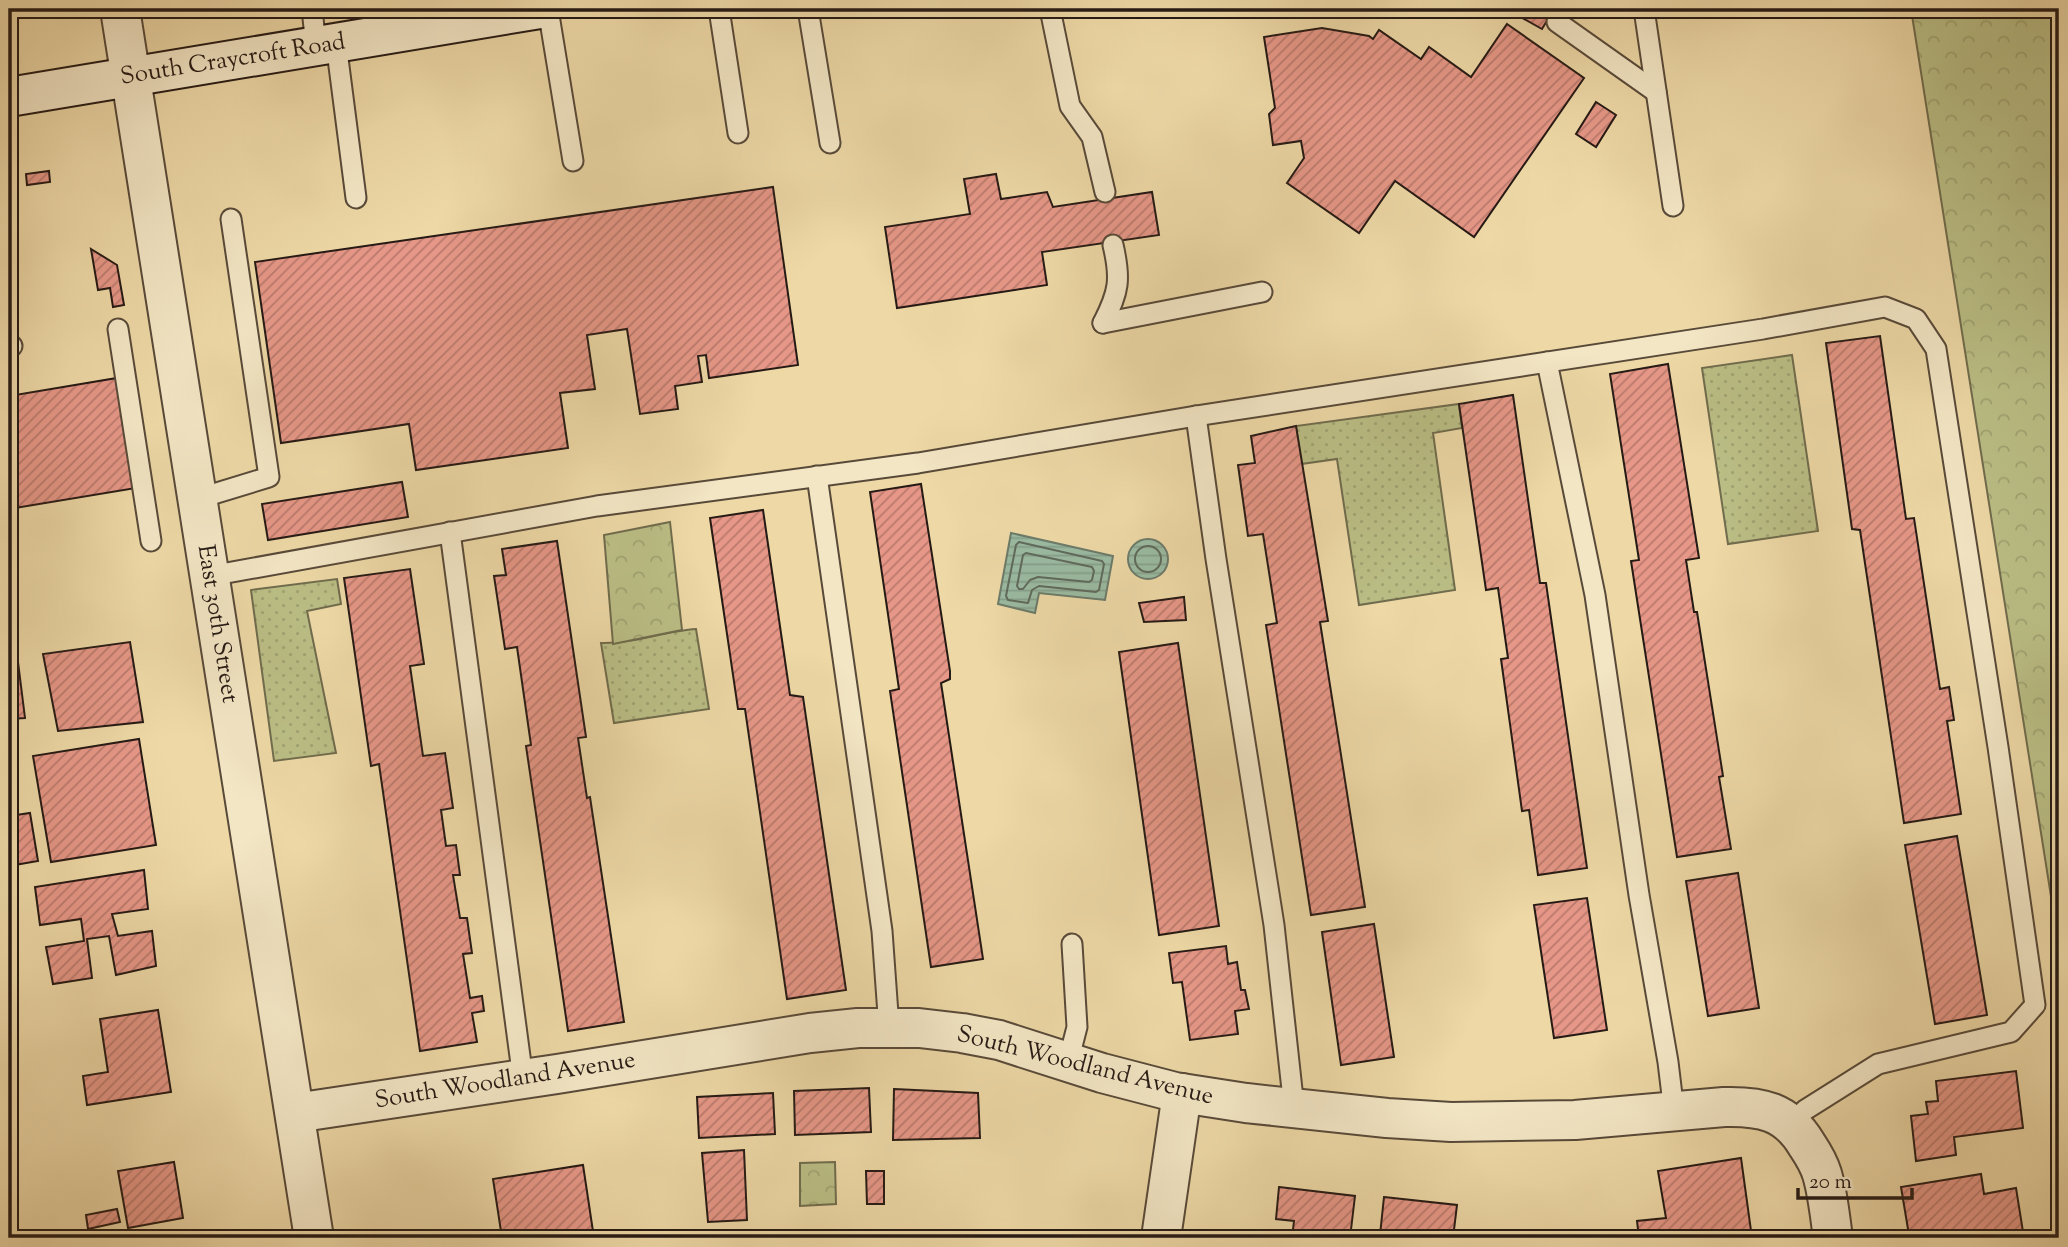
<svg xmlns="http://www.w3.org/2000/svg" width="2068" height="1247" font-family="'Sorts Mill Goudy',serif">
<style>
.grass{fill:url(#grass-dots);stroke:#706c4d;stroke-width:2}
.park{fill:url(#park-crowns);stroke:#706c4d;stroke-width:2}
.water{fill:url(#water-rules);stroke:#6c7b6a;stroke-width:2}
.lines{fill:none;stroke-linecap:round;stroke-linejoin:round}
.shore{stroke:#606a5c;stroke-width:2}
.building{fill:url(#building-hatch);stroke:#261a15;stroke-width:2}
.lane-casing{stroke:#584a39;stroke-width:23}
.street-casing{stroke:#584a39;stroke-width:42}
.secondary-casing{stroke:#261a15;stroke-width:42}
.lane{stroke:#f3e6c5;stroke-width:19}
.street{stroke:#f3e6c5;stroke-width:38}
.secondary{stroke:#f3e6c5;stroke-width:38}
.labels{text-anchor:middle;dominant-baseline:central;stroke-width:5;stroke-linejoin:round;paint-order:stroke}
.street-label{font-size:24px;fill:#261a15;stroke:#f3e6c5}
</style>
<defs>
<pattern id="grass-dots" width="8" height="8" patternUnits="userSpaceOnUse" patternTransform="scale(1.75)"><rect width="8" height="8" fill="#babe85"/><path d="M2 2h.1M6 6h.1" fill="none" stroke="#a0a372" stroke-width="1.8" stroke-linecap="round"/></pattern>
<pattern id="park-crowns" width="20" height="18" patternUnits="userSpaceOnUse" patternTransform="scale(1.75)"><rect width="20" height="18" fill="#babe85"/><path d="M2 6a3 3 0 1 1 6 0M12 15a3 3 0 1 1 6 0" fill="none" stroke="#a0a372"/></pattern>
<pattern id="water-rules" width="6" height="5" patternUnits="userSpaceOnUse" patternTransform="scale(1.75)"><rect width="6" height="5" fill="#9abba2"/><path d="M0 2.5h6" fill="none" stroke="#85a08b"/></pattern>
<pattern id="building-hatch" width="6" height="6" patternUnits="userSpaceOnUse" patternTransform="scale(1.75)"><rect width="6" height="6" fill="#e69787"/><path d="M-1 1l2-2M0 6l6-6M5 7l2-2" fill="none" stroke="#ba7a6d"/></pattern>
</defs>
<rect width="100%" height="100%" fill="#edd8a6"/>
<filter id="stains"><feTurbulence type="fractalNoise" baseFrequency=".00286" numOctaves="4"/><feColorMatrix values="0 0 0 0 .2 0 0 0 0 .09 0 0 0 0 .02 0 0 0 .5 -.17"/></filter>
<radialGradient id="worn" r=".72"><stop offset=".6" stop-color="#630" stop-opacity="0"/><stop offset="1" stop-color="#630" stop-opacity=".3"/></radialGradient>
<g class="grass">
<polygon points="1792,355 1818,531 1728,544 1702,368"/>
<polygon points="1459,404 1462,428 1433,433 1455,590 1359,605 1337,459 1301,464 1296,426"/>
<polygon points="337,579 341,604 307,611 336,753 274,761 251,590"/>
<path d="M696,629L709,709L614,723L601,643C633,644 664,631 696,629Z"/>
</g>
<g class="park">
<polygon points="1911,9 2059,9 2059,947"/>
<polygon points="670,522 682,630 613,644 604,535"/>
<polygon points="835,1162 836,1204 800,1206 800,1163"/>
</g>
<g class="water">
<polygon points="1011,533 1113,556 1105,600 1039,593 1035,613 998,604"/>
<circle cx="1148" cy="559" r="20"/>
</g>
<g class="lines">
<g class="shore">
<polygon points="1019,542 1102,561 1104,564 1099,590 1096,592 1039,586 1032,590 1028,603 1008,600 1006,596 1016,545"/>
<circle cx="1148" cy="559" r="13"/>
<polygon points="1026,553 1092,567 1094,571 1092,580 1089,582 1038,577 1030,580 1023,589 1019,589 1017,586 1023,555"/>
</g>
</g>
<g class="building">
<polygon points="1513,9 1554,9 1542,29 1510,11"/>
<polygon points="1507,24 1584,78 1474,237 1395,181 1359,233 1287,183 1304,158 1301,141 1273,145 1269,114 1275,108 1264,37 1322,28 1369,36 1373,39 1379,30 1421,59 1429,47 1471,77"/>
<polygon points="1596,102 1616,115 1596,147 1576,134"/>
<polygon points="49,171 50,182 27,185 26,174"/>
<polygon points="996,174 1001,199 1047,192 1053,207 1152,192 1159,235 1042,252 1047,285 897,308 885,227 970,214 964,179"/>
<polygon points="773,187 798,365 709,378 706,355 698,356 702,382 675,386 678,409 640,414 627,329 587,335 595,389 560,393 568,448 416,470 409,424 281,443 255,262"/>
<polygon points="91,249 117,265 124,305 113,307 110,288 98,290"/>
<polygon points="1880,336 1906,519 1914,518 1940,689 1949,687 1954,720 1947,721 1961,814 1904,823 1860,530 1852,529 1826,343"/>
<polygon points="1668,364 1699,558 1686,560 1694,612 1697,612 1723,776 1719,777 1731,849 1677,857 1631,561 1639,560 1610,374"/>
<polygon points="117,378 136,488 9,509 9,396"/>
<polygon points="1513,395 1540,583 1546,583 1587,868 1538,875 1529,810 1522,811 1501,659 1508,658 1498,588 1486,590 1459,404"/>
<polygon points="1296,426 1328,621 1320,622 1365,907 1311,915 1266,625 1277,623 1263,534 1248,536 1238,465 1255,463 1251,436"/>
<polygon points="402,482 408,517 268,540 262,504"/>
<polygon points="921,484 950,671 950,679 941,683 983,959 931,967 890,691 899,689 870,492"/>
<polygon points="763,510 790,695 803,697 846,990 787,999 745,709 738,709 710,518"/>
<polygon points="557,541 586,737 578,738 587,798 590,797 624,1022 568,1031 526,746 531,745 517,647 505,649 494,576 506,575 502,549"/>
<polygon points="410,569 424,664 410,666 423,756 445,753 453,808 441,810 446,846 456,845 460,875 453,875 460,918 467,918 472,953 463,954 470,998 482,996 484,1011 472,1013 477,1042 420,1051 379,764 371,766 344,578"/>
<polygon points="1184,597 1186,620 1144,622 1139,603"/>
<polygon points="130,642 143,722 58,731 43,654"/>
<polygon points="1178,643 1219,926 1159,935 1119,652"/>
<polygon points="17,654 25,718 9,719 9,655"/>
<polygon points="139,739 156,845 51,862 33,756"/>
<polygon points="30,813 38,861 9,866 9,816"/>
<polygon points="1957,836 1987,1015 1935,1024 1905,845"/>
<polygon points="144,870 148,909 112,914 118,936 152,931 156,966 116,975 109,936 87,939 92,978 53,984 46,947 84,941 81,919 40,925 35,887"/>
<polygon points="1738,873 1759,1008 1708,1016 1686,881"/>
<polygon points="1587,898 1607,1030 1554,1038 1534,905"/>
<polygon points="1374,924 1394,1057 1341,1065 1322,932"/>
<polygon points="1226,946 1228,964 1237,962 1241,990 1245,990 1249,1009 1235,1011 1238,1034 1190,1040 1182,982 1173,983 1169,953"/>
<polygon points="158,1010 171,1092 87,1105 83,1076 108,1072 100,1019"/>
<polygon points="2016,1071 2023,1128 1954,1137 1956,1155 1916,1161 1911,1116 1928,1114 1926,1102 1938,1101 1936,1081"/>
<polygon points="869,1088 871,1132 795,1135 794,1091"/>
<polygon points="894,1089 978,1093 980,1138 893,1140"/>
<polygon points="773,1093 775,1134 699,1138 697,1097"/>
<polygon points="744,1150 747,1220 708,1222 702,1153"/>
<polygon points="1741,1158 1752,1238 1639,1238 1637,1221 1666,1218 1658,1171"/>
<polygon points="174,1162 183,1218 128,1228 118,1171"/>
<polygon points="583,1165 594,1238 502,1238 493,1179"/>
<polygon points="866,1171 884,1171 884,1204 867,1204"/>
<polygon points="1981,1174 1984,1194 2016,1188 2024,1238 1936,1238 1935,1231 1909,1235 1901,1187"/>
<polygon points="1279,1187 1355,1196 1350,1238 1292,1238 1294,1221 1276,1219"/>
<polygon points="1384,1197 1457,1205 1453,1238 1400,1238 1400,1237 1380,1235"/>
<polygon points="117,1209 120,1222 88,1229 86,1215"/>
</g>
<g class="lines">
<g class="lane-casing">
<g id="lane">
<polyline points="312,9 316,46"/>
<polyline points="548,9 573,161"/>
<polyline points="719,9 738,133"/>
<polyline points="808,9 830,143"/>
<polyline points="1050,9 1070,106 1092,137 1105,192"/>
<polyline points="1644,9 1673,206"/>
<polyline points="1557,22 1656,92"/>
<polyline points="336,43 356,198"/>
<polyline points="1103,323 1262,292"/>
<path d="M1103,323C1119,292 1121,279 1113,245"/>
<polyline points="118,329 151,541"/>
<polyline points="9,343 12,346"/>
<polyline points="1547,362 1595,595 1639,895 1668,1062 1674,1112"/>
<polyline points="1196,416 1216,559 1274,925 1294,1108"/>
<polyline points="817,476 882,931 889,1028"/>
<polyline points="197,499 269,477 231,219"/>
<polyline points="450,532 523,1079"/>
<polyline points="210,576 597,506 918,463 1196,416 1763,329 1885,307 1916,319 1936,349 1998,747 2035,1005 2011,1032 1878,1064 1805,1110"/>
<polyline points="1068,1062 1077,1027 1072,944"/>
</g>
</g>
<g class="street-casing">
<g id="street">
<polyline points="120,9 314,1238"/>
<path d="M295,1113L557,1074L810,1033L858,1028H919L962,1033L999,1040L1102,1073L1175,1092L1246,1103L1387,1118L1451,1122L1575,1120L1724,1107C1761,1106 1787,1111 1807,1145C1813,1154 1819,1164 1822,1174C1828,1194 1830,1217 1833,1238"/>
<polyline points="1161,1238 1182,1093"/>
</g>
</g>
<g class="secondary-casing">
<polyline id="secondary" points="9,97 540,9"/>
</g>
<use href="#lane" class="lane"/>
<use href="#street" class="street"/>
<use href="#secondary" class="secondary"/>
</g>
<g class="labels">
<g class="street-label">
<text transform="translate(233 60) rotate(-9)">South Craycroft Road</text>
<text transform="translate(217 624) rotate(81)">East 30th Street</text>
<text transform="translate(1085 1066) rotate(14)">South Woodland Avenue</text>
<text transform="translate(505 1081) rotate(-9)">South Woodland Avenue</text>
</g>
</g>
<rect width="2068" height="1247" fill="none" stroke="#edd8a6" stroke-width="35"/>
<rect x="10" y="10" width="2047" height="1226" fill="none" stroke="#261a15" stroke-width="3.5"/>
<rect x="18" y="18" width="2033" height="1212" fill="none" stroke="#261a15" stroke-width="2"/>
<path d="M1798 1188v10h114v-10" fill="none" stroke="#261a15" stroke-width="3.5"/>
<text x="1809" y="1188" font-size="21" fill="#261a15" stroke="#f3e6c5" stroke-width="5" paint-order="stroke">20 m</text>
<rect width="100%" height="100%" filter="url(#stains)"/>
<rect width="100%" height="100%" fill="url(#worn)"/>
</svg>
